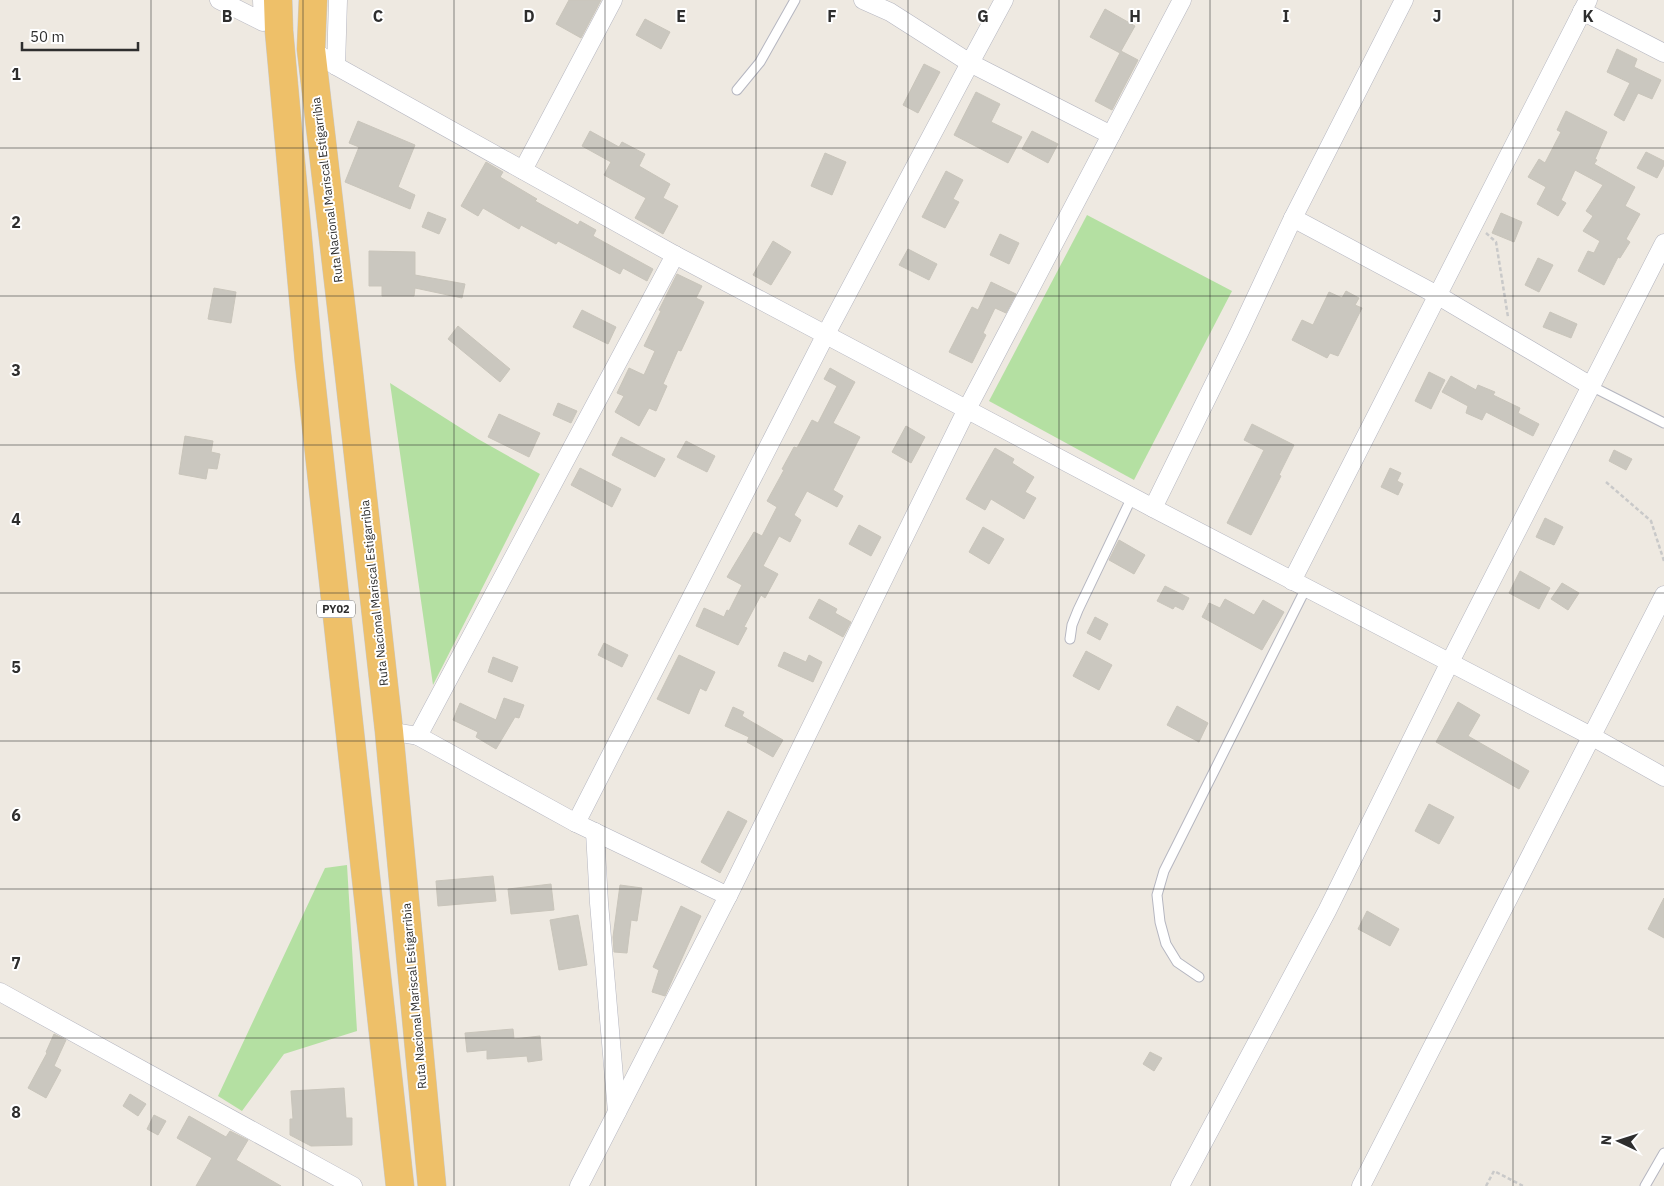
<svg xmlns="http://www.w3.org/2000/svg" width="1664" height="1186" font-family="'IBM Plex Sans',sans-serif">
<style>
.green{fill:#b4e0a2}
.building{fill:#cac7bf;stroke:#c9c5bb}
.lines{fill:none;stroke-linecap:round;stroke-linejoin:round}
.service-casing{stroke:#b5b6c0;stroke-width:11}
.minor-casing{stroke:#b5b6c0;stroke-width:19}
.trunk-casing{stroke:#c9c9c9;stroke-width:29}
.path{stroke:#c9c9c9;stroke-width:2.5;stroke-dasharray:4 2.5;stroke-linecap:butt}
.service{stroke:#fff;stroke-width:9}
.minor{stroke:#fff;stroke-width:18}
.trunk{stroke:#eec069;stroke-width:28}
.grid{fill:none;stroke:#2e2e2e;stroke-width:1;stroke-opacity:0.55}
.labels{text-anchor:middle;dominant-baseline:central;stroke-width:4;stroke-linejoin:round;paint-order:stroke}
.shield{fill:#fff;stroke:#6d6d6d;stroke-width:1}
.shield-label{font-size:11px;font-weight:bold;fill:#2e2e2e}
.street-label{font-size:12px;fill:#2e2e2e;stroke:#fff}
.grid-label{font-size:16px;text-anchor:middle;font-weight:bold;fill:#2e2e2e;stroke:#fff;stroke-width:4;stroke-linejoin:round;paint-order:stroke}
</style>
<rect width="100%" height="100%" fill="#eee9e1"/>
<g class="green">
<polygon points="1087,215 1232,291 1134,480 989,401"/>
<polygon points="390,383 478,439 540,474 433,685"/>
<polygon points="347,865 357,1031 284,1054 242,1111 218,1096 325,868"/>
</g>
<g class="building">
<polygon points="569,0 601,0 581,38 556,24"/>
<polygon points="1105,9 1135,26 1121,51 1138,60 1112,110 1095,101 1120,53 1090,37"/>
<polygon points="645,19 670,32 661,49 636,35"/>
<polygon points="1617,49 1637,59 1634,67 1661,80 1652,99 1638,93 1624,121 1614,115 1630,83 1607,72"/>
<polygon points="924,64 940,72 918,113 903,105"/>
<polygon points="976,92 1000,104 991,122 1022,137 1008,163 954,135"/>
<polygon points="1566,111 1607,132 1595,159 1597,160 1594,164 1635,187 1625,206 1640,214 1626,239 1630,242 1620,258 1618,257 1604,285 1578,271 1588,251 1594,253 1600,241 1583,231 1593,216 1586,211 1603,185 1575,170 1561,200 1566,203 1558,216 1537,204 1546,187 1528,177 1539,159 1545,163 1561,132 1557,130"/>
<polygon points="358,121 415,145 398,187 415,195 410,209 345,182 359,147 349,143"/>
<polygon points="590,131 619,147 622,142 645,154 639,166 670,184 663,198 678,206 663,234 635,218 646,198 604,175 611,162 582,146"/>
<polygon points="1032,131 1058,144 1048,163 1022,149"/>
<polygon points="1646,152 1664,161 1664,165 1657,178 1637,168"/>
<polygon points="825,153 846,162 832,195 811,186"/>
<polygon points="486,162 503,172 500,177 537,199 535,201 578,225 580,221 596,230 593,236 653,269 647,281 623,268 620,274 558,241 556,244 521,225 519,229 483,208 478,216 461,206"/>
<polygon points="946,171 963,180 953,199 959,202 945,228 922,217"/>
<polygon points="428,212 446,219 439,234 422,227"/>
<polygon points="1501,213 1522,222 1514,242 1492,233"/>
<polygon points="1000,234 1019,243 1009,264 990,255"/>
<polygon points="773,241 791,252 771,285 753,275"/>
<polygon points="908,249 937,264 929,280 899,265"/>
<polygon points="369,251 415,252 415,275 465,284 462,298 415,288 414,296 382,296 382,286 369,286"/>
<polygon points="1538,258 1553,265 1539,292 1525,285"/>
<polygon points="677,274 702,286 696,298 704,302 681,351 678,350 663,384 667,386 656,411 649,408 639,426 615,412 624,396 617,393 629,368 644,375 655,351 644,346 661,311 659,310"/>
<polygon points="991,282 1016,294 1006,313 995,308 983,333 986,335 972,363 949,352 972,307 978,310"/>
<polygon points="214,288 236,292 231,323 208,319"/>
<polygon points="1346,291 1359,298 1355,305 1362,308 1338,356 1330,353 1327,358 1292,340 1302,320 1313,325 1329,292 1342,298"/>
<polygon points="582,310 616,327 608,344 573,327"/>
<polygon points="1550,312 1577,324 1571,338 1543,327"/>
<polygon points="458,326 510,369 500,382 448,339"/>
<polygon points="830,368 855,382 833,423 860,437 833,490 843,496 837,507 807,491 794,515 801,520 790,542 779,536 763,566 778,574 765,598 761,595 744,627 747,628 738,645 696,626 704,608 724,617 727,610 729,611 742,585 727,577 754,532 762,536 777,507 767,501 784,470 782,469 794,447 797,448 812,420 818,423 837,386 824,379"/>
<polygon points="1429,372 1445,380 1431,409 1415,401"/>
<polygon points="1451,376 1476,390 1478,385 1495,392 1493,395 1520,408 1518,413 1539,424 1533,436 1486,412 1482,420 1466,413 1468,406 1442,392"/>
<polygon points="558,403 577,411 571,423 553,415"/>
<polygon points="499,414 540,433 529,457 488,437"/>
<polygon points="1252,424 1294,445 1279,475 1281,476 1251,535 1227,523 1264,450 1244,440"/>
<polygon points="906,426 925,437 911,463 892,452"/>
<polygon points="185,436 213,441 211,452 220,454 217,469 208,468 206,479 179,474"/>
<polygon points="621,437 665,459 655,477 612,455"/>
<polygon points="686,441 715,456 707,472 677,457"/>
<polygon points="995,448 1014,459 1012,463 1034,477 1025,492 1036,498 1024,519 991,499 985,510 966,499"/>
<polygon points="1614,450 1632,459 1626,470 1609,461"/>
<polygon points="580,468 621,489 612,507 571,485"/>
<polygon points="1390,468 1401,473 1397,481 1403,484 1398,495 1381,487"/>
<polygon points="1545,518 1563,527 1554,545 1536,537"/>
<polygon points="859,525 881,537 871,556 849,544"/>
<polygon points="983,527 1004,539 989,564 969,552"/>
<polygon points="1119,540 1145,555 1134,574 1109,560"/>
<polygon points="1520,571 1550,588 1539,609 1509,593"/>
<polygon points="1562,583 1579,593 1568,610 1551,599"/>
<polygon points="1165,586 1189,598 1183,610 1175,606 1173,609 1157,601"/>
<polygon points="819,599 837,609 835,613 851,622 843,637 809,618"/>
<polygon points="1225,599 1254,615 1263,600 1284,612 1262,650 1202,617 1209,603 1220,608"/>
<polygon points="1095,617 1108,624 1100,640 1087,633"/>
<polygon points="604,643 628,655 622,667 598,655"/>
<polygon points="1086,651 1112,665 1099,690 1073,676"/>
<polygon points="784,652 806,662 809,655 822,662 813,682 778,666"/>
<polygon points="679,655 715,672 706,691 700,688 689,714 657,699"/>
<polygon points="493,657 518,667 512,682 488,672"/>
<polygon points="504,698 524,705 519,718 515,717 496,749 476,737 478,732 453,720 460,703 496,720"/>
<polygon points="1458,702 1480,715 1468,736 1529,771 1519,789 1436,742"/>
<polygon points="1177,706 1208,723 1199,742 1167,725"/>
<polygon points="733,707 744,712 742,716 783,740 773,757 747,742 749,737 725,726"/>
<polygon points="1429,804 1454,817 1439,844 1415,831"/>
<polygon points="728,811 747,821 720,873 701,862"/>
<polygon points="493,876 496,901 438,906 436,881"/>
<polygon points="551,884 554,910 511,914 508,889"/>
<polygon points="620,885 642,888 637,921 631,920 627,953 614,952 613,937"/>
<polygon points="1664,898 1664,938 1648,929"/>
<polygon points="681,906 701,916 665,996 652,992 659,970 653,967"/>
<polygon points="1367,911 1399,929 1390,946 1358,929"/>
<polygon points="578,915 587,965 559,970 550,920"/>
<polygon points="513,1029 514,1039 540,1036 542,1060 528,1062 527,1056 487,1059 487,1050 467,1052 465,1033"/>
<polygon points="54,1034 66,1040 54,1066 61,1070 46,1098 28,1088 47,1053 46,1052"/>
<polygon points="1150,1052 1162,1058 1154,1071 1143,1064"/>
<polygon points="344,1088 346,1118 352,1118 352,1145 311,1146 290,1135 290,1119 293,1119 291,1091"/>
<polygon points="130,1094 146,1104 138,1116 123,1106"/>
<polygon points="154,1115 166,1121 158,1135 147,1129"/>
<polygon points="189,1116 226,1137 230,1131 248,1140 236,1160 281,1186 196,1186 212,1158 177,1138"/>
</g>
<g class="lines">
<g class="service-casing">
<g id="service">
<polyline points="737,90 760,62 795,0"/>
<polyline points="1591,386 1664,423"/>
<polyline points="1070,639 1072,625 1078,610 1132,497"/>
<polyline points="1199,977 1177,962 1166,944 1160,922 1157,895 1164,871 1306,588"/>
<polyline points="1645,1186 1664,1153"/>
</g>
</g>
<g class="minor-casing">
<g id="minor">
<polyline points="219,0 263,22 262,0"/>
<polyline points="863,0 890,12 970,63 1004,0"/>
<polyline points="1582,11 1664,53"/>
<polyline points="311,49 336,66 675,255 1153,508 1591,736 1664,777"/>
<polyline points="336,66 338,0"/>
<polyline points="523,170 613,0"/>
<polyline points="1293,218 1437,295 1591,386"/>
<polyline points="1153,508 1240,331 1293,218 1404,0"/>
<polyline points="1292,581 1588,0"/>
<polyline points="389,731 418,736 576,823 728,896 967,409 1182,0"/>
<polyline points="418,736 675,255"/>
<polyline points="576,823 826,334 970,63 1111,135"/>
<polyline points="595,832 599,903 617,1112"/>
<polyline points="0,992 353,1186"/>
<polyline points="579,1186 728,896"/>
<polyline points="1180,1186 1327,911 1450,662 1664,243"/>
<polyline points="1361,1186 1664,595"/>
</g>
</g>
<g class="trunk-casing">
<g id="trunk">
<polyline points="278,0 279,31 309,362 400,1186"/>
<polyline points="313,0 311,49 348,365 389,731 432,1186"/>
</g>
</g>
<g class="path">
<polyline points="1486,233 1496,242 1508,317"/>
<polyline points="1606,482 1651,521 1664,561"/>
<polyline points="1486,1186 1494,1171 1523,1186"/>
</g>
<use href="#service" class="service"/>
<use href="#minor" class="minor"/>
<use href="#trunk" class="trunk"/>
</g>
<path class="grid" d="M151,0V1186M303,0V1186M454,0V1186M605,0V1186M756,0V1186M908,0V1186M1059,0V1186M1210,0V1186M1361,0V1186M1513,0V1186M0,148H1664M0,296H1664M0,445H1664M0,593H1664M0,741H1664M0,889H1664M0,1038H1664"/>
<g class="labels">
<rect class="shield" x="317" y="600.5" width="38" height="17" rx="4"/>
<g class="shield-label">
<text x="336" y="609">PY02</text>
</g>
<g class="street-label">
<text transform="translate(327 190) rotate(-97)">Ruta Nacional Mariscal Estigarribia</text>
<text transform="translate(374 593) rotate(-96)">Ruta Nacional Mariscal Estigarribia</text>
<text transform="translate(414 996) rotate(-95)">Ruta Nacional Mariscal Estigarribia</text>
</g>
</g>
<g class="grid-label">
<text x="227" y="22">B</text>
<text x="378" y="22">C</text>
<text x="529" y="22">D</text>
<text x="681" y="22">E</text>
<text x="832" y="22">F</text>
<text x="983" y="22">G</text>
<text x="1135" y="22">H</text>
<text x="1286" y="22">I</text>
<text x="1437" y="22">J</text>
<text x="1588" y="22">K</text>
<text x="16" y="80">1</text>
<text x="16" y="228">2</text>
<text x="16" y="376">3</text>
<text x="16" y="525">4</text>
<text x="16" y="673">5</text>
<text x="16" y="821">6</text>
<text x="16" y="969">7</text>
<text x="16" y="1118">8</text>
</g>
<g transform="translate(1619 1141) rotate(274)" stroke="#ffffff" stroke-width="4" paint-order="stroke">
<path d="M0-4L9 19L0 12L-9 19Z" fill="#2e2e2e"/>
<text y="-8" font-size="14" font-weight="bold" text-anchor="middle" fill="#2e2e2e">N</text>
</g>
<path d="M22 42v8h116v-8" fill="none" stroke="#2e2e2e" stroke-width="2.5"/>
<text x="30" y="42" font-size="15" fill="#2e2e2e" stroke="#ffffff" stroke-width="4" paint-order="stroke">50 m</text>
</svg>
